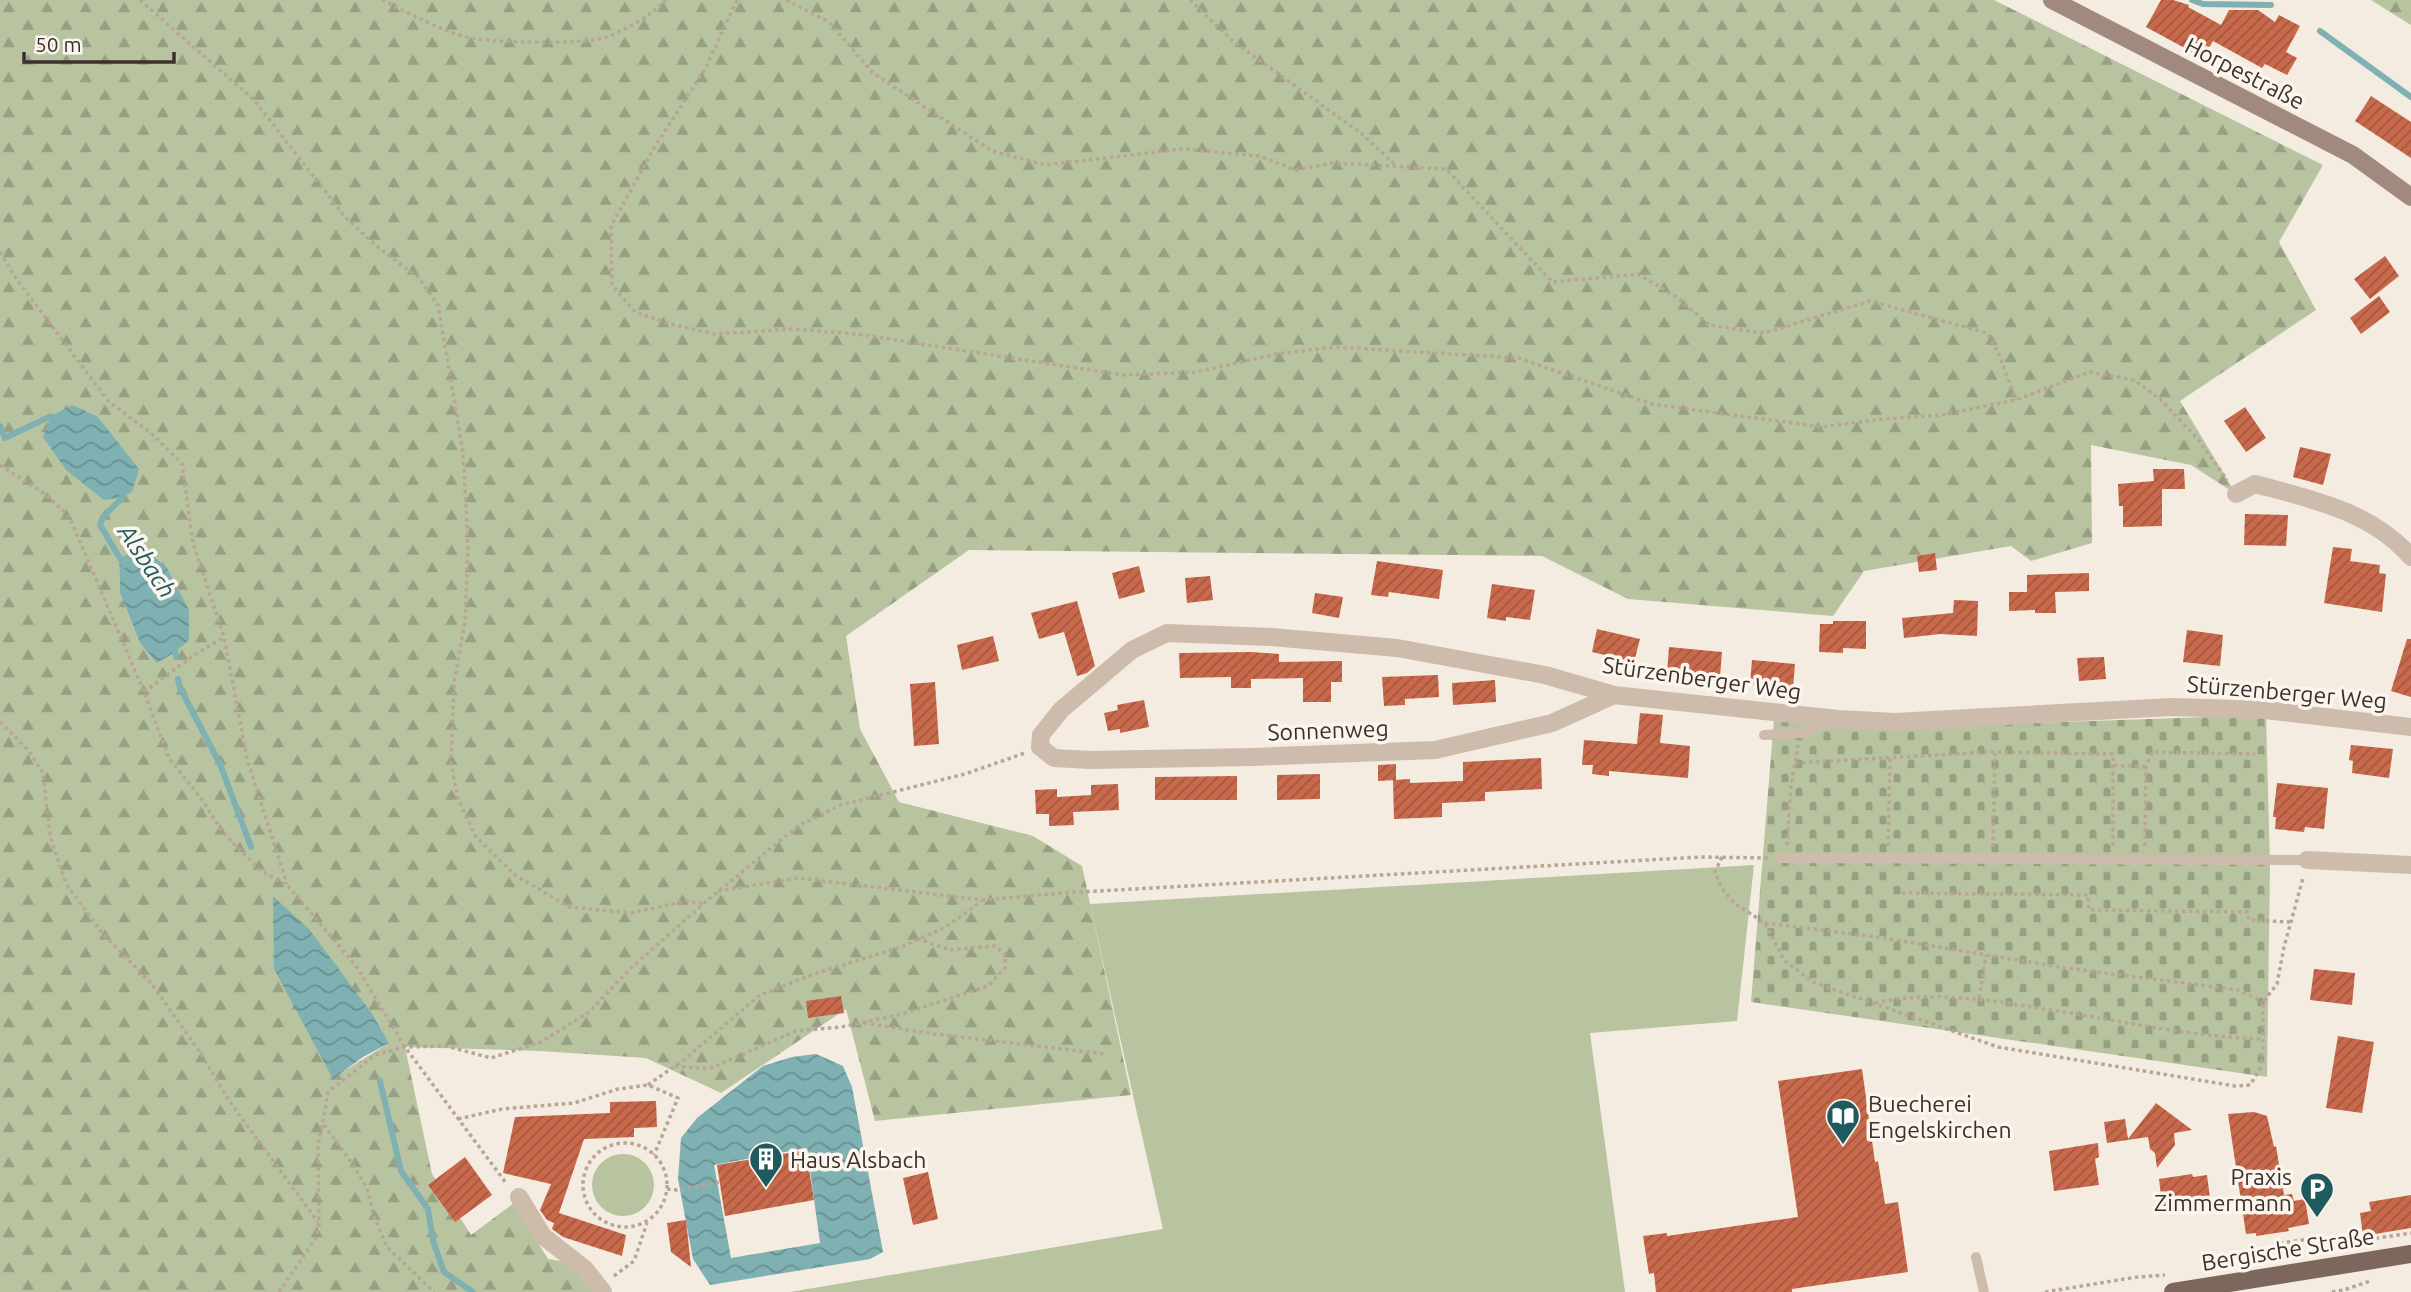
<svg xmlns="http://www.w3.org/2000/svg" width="2411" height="1292" font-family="Ubuntu,sans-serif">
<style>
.grass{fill:#b8c4a0}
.forest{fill:url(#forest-firs);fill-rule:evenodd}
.cemetery{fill:url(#cemetery-stones)}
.water{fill:url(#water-waves);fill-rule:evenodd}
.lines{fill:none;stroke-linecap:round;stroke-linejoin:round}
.stream{stroke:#7fb0b2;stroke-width:6}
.building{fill:url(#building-hatch)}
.path{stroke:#b9a596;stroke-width:3.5;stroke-dasharray:3.5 3.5;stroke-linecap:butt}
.lane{stroke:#cdbbac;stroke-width:10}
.street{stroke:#cdbbac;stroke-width:18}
.secondary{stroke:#a18a7d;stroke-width:18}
.primary{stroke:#7d675c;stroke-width:18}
.labels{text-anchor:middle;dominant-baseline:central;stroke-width:7;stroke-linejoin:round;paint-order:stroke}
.street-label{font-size:23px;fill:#3b302b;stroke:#fbf5ee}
.poi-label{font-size:23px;fill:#3b302b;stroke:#fbf5ee;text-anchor:start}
.water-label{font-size:24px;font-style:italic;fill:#1f5a5e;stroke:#fbf5ee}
</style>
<defs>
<pattern id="forest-firs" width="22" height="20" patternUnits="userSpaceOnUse" patternTransform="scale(1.75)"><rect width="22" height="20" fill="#b8c4a0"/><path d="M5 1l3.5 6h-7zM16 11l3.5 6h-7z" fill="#97a083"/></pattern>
<pattern id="cemetery-stones" width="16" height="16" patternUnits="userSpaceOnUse" patternTransform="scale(1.75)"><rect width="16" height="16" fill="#b8c4a0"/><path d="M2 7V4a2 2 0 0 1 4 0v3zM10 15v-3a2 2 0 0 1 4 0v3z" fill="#97a083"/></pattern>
<pattern id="water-waves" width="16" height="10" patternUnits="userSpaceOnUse" patternTransform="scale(1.75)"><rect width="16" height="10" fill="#7fb0b2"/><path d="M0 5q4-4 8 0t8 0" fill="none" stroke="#699091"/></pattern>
<pattern id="building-hatch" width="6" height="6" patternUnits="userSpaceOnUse" patternTransform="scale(1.75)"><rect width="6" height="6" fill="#c8694b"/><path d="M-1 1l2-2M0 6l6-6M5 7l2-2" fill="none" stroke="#a4573f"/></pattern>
</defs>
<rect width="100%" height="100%" fill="#f4ebe1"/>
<g class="grass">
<polygon points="1754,865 1737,1021 1590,1033 1625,1292 790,1292 1163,1229 1090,904"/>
<circle cx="623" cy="1185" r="31"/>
</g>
<g class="forest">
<path d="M0,0H1994L2323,165L2279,242L2316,310L2180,401L2236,494L2191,465L2091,445L2092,543L2031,561L2011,546L1864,571L1833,616L1628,599L1542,556L969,550L846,636L860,729L899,802L1033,836L1082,866L1131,1095L875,1121L846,1009L721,1093L646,1058L540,1051L405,1047L432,1174L471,1235L514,1203L548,1259L579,1264L595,1292H0ZM119,558L140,643L120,593ZM373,1015L389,1043L333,1078Z"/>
<polygon points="2371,0 2411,0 2411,25"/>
</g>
<polygon class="cemetery" points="2266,715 2270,865 2267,1077 1751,1002 1774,719 1888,728"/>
<g class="water">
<polygon points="73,405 98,417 139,469 132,492 123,497 104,500 66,470 43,437 51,416"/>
<polygon points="144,548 167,568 189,610 189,640 175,652 157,663 140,643 120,593 119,558"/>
<polygon points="273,896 309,929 373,1015 389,1043 363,1057 333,1079 274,969"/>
<path d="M816,1054L843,1066L852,1087L883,1252L870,1259L710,1285L693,1259L678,1179L681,1138L697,1118L763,1066L792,1057ZM807,1148L820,1243L731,1258L714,1165Z"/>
</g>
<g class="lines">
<g class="stream">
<polyline points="2192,0 2203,4 2271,5"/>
<polyline points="2320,31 2411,97"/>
<polyline points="0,426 5,438 51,416 56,421"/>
<polyline points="120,490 123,497 103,517 100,525 124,565"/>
<polyline points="174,644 176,657"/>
<polyline points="178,679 180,688 220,764 251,847"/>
<polyline points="380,1081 401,1171 428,1209 433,1241 444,1272 473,1292"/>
</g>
</g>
<g class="building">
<polygon points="2161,0 2173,0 2189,5 2188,7 2221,25 2229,10 2258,10 2275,22 2279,15 2300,26 2286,52 2297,58 2287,75 2265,64 2262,68 2213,41 2203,58 2146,27"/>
<polygon points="2371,96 2411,122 2411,158 2355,121"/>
<polygon points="2385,256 2399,276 2370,299 2354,279"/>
<polygon points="2379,296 2390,312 2361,334 2350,318"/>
<polygon points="2245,407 2266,438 2246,452 2224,421"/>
<polygon points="2300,447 2331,454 2323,485 2293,477"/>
<polygon points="2153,469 2184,469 2185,489 2162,489 2162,526 2123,527 2123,506 2119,506 2118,484 2154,481"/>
<polygon points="2245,514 2288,515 2286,546 2244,545"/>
<polygon points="2333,547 2352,549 2350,561 2380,565 2379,573 2386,574 2382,612 2324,603"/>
<polygon points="1935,553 1937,570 1919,572 1917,556"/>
<polygon points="1377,561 1443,570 1439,599 1389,592 1388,597 1371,595"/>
<polygon points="1139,566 1145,592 1119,599 1112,573"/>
<polygon points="2089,573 2089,591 2055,592 2056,613 2035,613 2035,610 2009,611 2009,592 2027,592 2027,575"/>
<polygon points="1210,576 1213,600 1187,603 1185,578"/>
<polygon points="1492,584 1535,590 1530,620 1506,617 1506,621 1487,618"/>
<polygon points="1315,593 1343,597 1339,618 1312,613"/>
<polygon points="1954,600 1978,601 1977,636 1940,634 1904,638 1902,618 1953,613"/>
<polygon points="1077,601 1095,666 1087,673 1077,676 1064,632 1039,639 1031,613"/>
<polygon points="1833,621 1866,621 1866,649 1843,648 1843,653 1819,652 1820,624 1833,624"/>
<polygon points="1597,629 1640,639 1634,662 1592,652"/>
<polygon points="2187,630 2223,635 2220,666 2183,662"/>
<polygon points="993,636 999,661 962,670 957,645"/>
<polygon points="2407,639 2411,639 2411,697 2391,691"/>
<polygon points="1669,647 1722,652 1720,677 1667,673"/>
<polygon points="1251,652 1279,654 1279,662 1342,661 1342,682 1331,682 1331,702 1303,702 1303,678 1251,679 1251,688 1231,688 1231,677 1180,678 1179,653"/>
<polygon points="2104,657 2106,679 2079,681 2077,658"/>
<polygon points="1752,660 1795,664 1793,688 1750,684"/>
<polygon points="1438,675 1439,697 1405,699 1405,705 1384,706 1382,677"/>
<polygon points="1495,680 1496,702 1453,705 1452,683"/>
<polygon points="935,682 939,744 914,746 910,684"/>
<polygon points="1144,700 1149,727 1120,733 1120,729 1108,731 1104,713 1118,710 1117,705"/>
<polygon points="1640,713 1663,715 1660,743 1690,746 1688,778 1609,771 1609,776 1592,774 1593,765 1582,765 1584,740 1637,744"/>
<polygon points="2351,745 2393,749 2389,778 2352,773 2353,761 2349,760"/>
<polygon points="1541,758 1542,789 1485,792 1485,801 1442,803 1442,817 1394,819 1393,780 1410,779 1410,783 1463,781 1463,762"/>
<polygon points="1396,764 1396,780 1378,781 1378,765"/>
<polygon points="1320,774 1320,799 1277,800 1277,775"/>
<polygon points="1237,776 1237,800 1155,800 1155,777"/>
<polygon points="2277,783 2328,788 2324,829 2305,827 2304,832 2275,829 2276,817 2273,817"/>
<polygon points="1118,784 1119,810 1073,812 1074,825 1049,826 1049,814 1036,814 1035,790 1057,789 1057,797 1091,795 1091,785"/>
<polygon points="2314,969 2355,973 2352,1005 2310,1000"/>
<polygon points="841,996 844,1013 808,1018 806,1001"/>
<polygon points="2338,1036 2374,1042 2362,1113 2326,1108"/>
<polygon points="1862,1069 1875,1162 1878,1161 1885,1204 1898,1202 1908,1272 1792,1289 1792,1292 1656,1292 1654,1273 1649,1274 1643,1236 1667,1233 1667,1236 1798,1217 1778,1081"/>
<polygon points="656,1101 657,1127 634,1128 634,1137 584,1139 559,1213 626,1235 622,1256 563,1237 552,1229 554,1223 547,1220 540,1210 551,1184 503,1173 515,1117 610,1113 610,1102"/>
<polygon points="2156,1103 2192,1130 2174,1133 2175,1145 2157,1168 2155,1153 2150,1149 2148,1137 2107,1143 2104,1122 2125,1119 2128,1139"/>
<polygon points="2254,1112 2267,1116 2274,1147 2276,1146 2284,1195 2292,1194 2294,1201 2305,1199 2309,1224 2288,1228 2289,1231 2256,1236 2256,1233 2246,1234 2228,1114"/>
<polygon points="2098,1143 2099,1157 2095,1159 2099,1185 2054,1191 2049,1151"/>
<polygon points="806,1150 814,1200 725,1216 717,1165"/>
<polygon points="465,1157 492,1195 455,1222 428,1185"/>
<polygon points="928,1172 938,1219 913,1225 903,1178"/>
<polygon points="2192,1174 2193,1177 2207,1175 2211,1206 2195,1208 2192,1212 2184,1213 2180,1210 2163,1213 2159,1179"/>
<polygon points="2411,1195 2411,1228 2363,1236 2360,1213 2371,1211 2369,1202"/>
<polygon points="686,1220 691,1267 671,1252 667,1223"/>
</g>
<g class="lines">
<g class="path">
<polyline points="140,0 254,100 346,218 380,249 419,278 438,305 463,452 468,544 465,622 454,683 451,762 458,799 476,837 515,875 569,907 631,913 686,901 703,904"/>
<path d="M382,0C409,13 437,29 466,37C490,43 585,45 607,37C627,29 651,16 666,0"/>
<polyline points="737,0 705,69 654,148 611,226 612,285 635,312 670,324 715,334 794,329 856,334 1123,375 1196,372 1276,354 1336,347 1518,358 1652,404 1822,427 1883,419 1941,415 2016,400 2089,372 2134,380 2160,399 2198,439 2227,480"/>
<polyline points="786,0 829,22 873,73 992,151 1045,165 1183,149 1259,156 1296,170 1333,163 1446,169 1552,282 1638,274 1678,298 1709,325 1764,333 1870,301 1987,333 1998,352 2016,400"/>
<polyline points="1190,0 1233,41 1362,134 1395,165"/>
<polyline points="0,252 15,277 109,402 151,433 182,464 193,543 224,637 247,759 287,884"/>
<polyline points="0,465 45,494 69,516 144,692 169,758 203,801 224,834 260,870 288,886 356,966 405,1047 506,1183"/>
<polyline points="144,692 193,656 224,637"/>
<polyline points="0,722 28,750 43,773 50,836 66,884 103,934 151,983 199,1051 230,1102 318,1222"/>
<polyline points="1795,763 1988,752 2113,754 2113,846"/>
<polyline points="2114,765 2146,767"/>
<polyline points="1787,845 1791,786 1798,745"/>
<polyline points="1888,846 1890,758"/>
<polyline points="2145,846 2146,767 2152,752 2255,754"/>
<polyline points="1993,847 1995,753"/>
<polyline points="1722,857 1715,872 1721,887 1734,903 1765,923 1784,960 1813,982 1998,1047 2235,1086 2250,1085 2260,1069 2263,1050 2263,1002 2277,984 2284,947 2303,878"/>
<polyline points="718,891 798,878 983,900 1063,893 1701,857 1769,858"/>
<polyline points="1902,893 2088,895 2089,910 2248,912 2249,920 2290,922"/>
<polyline points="1765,923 1878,937 2066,968 2239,990 2263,1002"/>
<polyline points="1979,998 1986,955"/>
<path d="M1875,1003C1931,990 1989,1000 2045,1009C2117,1020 2190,1037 2263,1039"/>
<polyline points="864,1023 935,1034 1105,1054"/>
<polyline points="675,1066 709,1069 796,1031 841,1027 902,1014 988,986 1005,968 1005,954 995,946 950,950 919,939"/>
<polyline points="648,1085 686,1058 760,995 814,974 901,947 946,927 983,900"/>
<polyline points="458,1119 502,1109 574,1103 618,1089 648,1085 678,1098 654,1155"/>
<polyline points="324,1125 351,1162 367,1188 374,1217 387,1247 434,1292"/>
<circle cx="625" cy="1185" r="42"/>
<polyline points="667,1189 677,1190 720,1182"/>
<polyline points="2244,1260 2272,1251 2275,1244 2315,1238 2322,1243 2351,1242 2411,1233"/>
<polyline points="614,1276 634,1261 647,1223"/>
<polyline points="279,1292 316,1238 319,1225 318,1147 328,1092 375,1055 405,1047 446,1046 491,1058 541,1042 589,1012 631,968 703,904 798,826 841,805 965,774 1025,753"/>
<polyline points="2045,1292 2137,1277 2165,1275"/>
<polyline points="2332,1292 2344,1290 2370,1281"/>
</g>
<g class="lane">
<polyline points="1764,735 1802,733 1831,722"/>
<polyline points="1781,858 2307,860"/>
<polyline points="1976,1257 1984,1292"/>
</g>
<g class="street">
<path d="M2236,494L2255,484C2311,499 2371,511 2411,557"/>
<polyline points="1614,695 1552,723 1435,750 1253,757 1090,760 1054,758 1040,747 1041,735 1061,710 1132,650 1167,633 1271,637 1397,648 1545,675 1614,695 1838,719 1895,722 2172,707 2265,710 2411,727"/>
<polyline points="2307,860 2411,865"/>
<polyline points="519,1197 543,1236 585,1269 603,1292"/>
</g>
<polyline class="secondary" points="2052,0 2353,155 2411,197"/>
<polyline class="primary" points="2173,1292 2411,1254"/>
</g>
<defs>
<g id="library-pin" transform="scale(1.75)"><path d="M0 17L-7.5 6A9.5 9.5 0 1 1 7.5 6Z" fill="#1f5a5e" stroke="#fbf5ee"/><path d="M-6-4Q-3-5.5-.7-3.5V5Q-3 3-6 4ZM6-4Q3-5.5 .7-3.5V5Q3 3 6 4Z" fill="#fff"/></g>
<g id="building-pin" transform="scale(1.75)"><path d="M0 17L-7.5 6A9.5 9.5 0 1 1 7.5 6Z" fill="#1f5a5e" stroke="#fbf5ee"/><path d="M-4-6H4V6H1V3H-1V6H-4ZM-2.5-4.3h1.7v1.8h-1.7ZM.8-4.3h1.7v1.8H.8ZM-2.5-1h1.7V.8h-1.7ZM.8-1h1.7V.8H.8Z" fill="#fff"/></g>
<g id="parking-pin" transform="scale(1.75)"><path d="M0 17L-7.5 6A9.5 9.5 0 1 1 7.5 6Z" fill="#1f5a5e" stroke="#fbf5ee"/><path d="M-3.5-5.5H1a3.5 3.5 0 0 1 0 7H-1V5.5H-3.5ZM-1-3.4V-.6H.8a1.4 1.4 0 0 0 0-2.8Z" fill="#fff"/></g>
</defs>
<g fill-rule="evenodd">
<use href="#library-pin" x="1843" y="1116"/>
<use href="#building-pin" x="766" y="1159"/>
<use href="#parking-pin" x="2317" y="1189"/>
</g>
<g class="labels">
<g class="street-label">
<text transform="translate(2245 73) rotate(27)">Horpestraße</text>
<text transform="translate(1702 678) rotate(8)">Stürzenberger Weg</text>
<text transform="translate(2287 692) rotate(5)">Stürzenberger Weg</text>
<text transform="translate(1328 730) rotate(-2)">Sonnenweg</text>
<text transform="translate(2288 1249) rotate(-9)">Bergische Straße</text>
</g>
<g class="poi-label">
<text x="1868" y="1103">Buecherei<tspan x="1868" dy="26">Engelskirchen</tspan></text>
<text x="790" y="1159">Haus Alsbach</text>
<text x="2292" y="1176" text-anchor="end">Praxis<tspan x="2292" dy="26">Zimmermann</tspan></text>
</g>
<g class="water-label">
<text transform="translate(147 561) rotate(56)">Alsbach</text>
</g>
</g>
<path d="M24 52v10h150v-10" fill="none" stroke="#3b302b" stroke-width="3.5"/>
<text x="35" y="52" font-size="21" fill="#3b302b" stroke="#fbf5ee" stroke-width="5" paint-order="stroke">50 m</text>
</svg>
